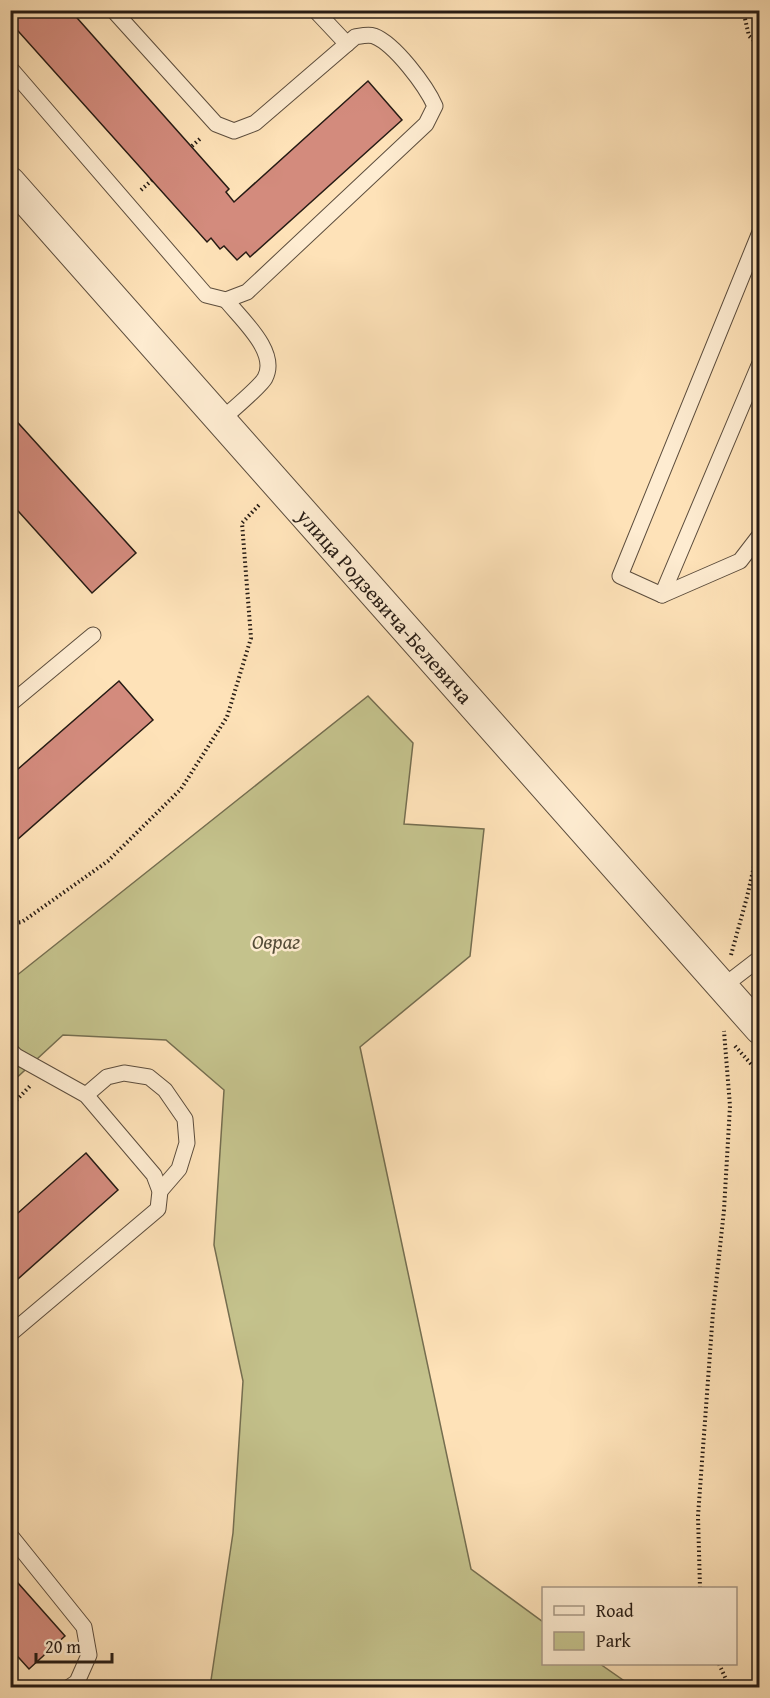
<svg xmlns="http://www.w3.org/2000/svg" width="770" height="1698" font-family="'Gentium Book Plus',serif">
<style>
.green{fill:#c4c28c;stroke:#756e50;stroke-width:1.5}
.building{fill:#d38b7d;stroke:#261b14;stroke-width:1.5}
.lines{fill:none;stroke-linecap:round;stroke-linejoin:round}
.service-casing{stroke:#5c4d3d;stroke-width:17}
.minor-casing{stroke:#5c4d3d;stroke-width:32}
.path{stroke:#261b14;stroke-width:4;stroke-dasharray:1.5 3;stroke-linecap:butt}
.service{stroke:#feecd1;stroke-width:15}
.minor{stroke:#feecd1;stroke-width:30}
.labels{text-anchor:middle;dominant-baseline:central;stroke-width:5;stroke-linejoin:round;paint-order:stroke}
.street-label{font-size:21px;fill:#261b14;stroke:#feecd1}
.park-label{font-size:21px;font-style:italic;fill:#554d38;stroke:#feecd1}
</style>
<rect width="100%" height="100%" fill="#fee2b8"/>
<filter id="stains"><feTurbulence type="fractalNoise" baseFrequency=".00333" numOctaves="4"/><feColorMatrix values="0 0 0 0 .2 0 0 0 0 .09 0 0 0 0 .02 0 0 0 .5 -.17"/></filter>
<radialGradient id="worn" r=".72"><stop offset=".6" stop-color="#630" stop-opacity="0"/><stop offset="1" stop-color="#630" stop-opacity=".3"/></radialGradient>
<polygon class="green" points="368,696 413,743 404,824 484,829 470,956 360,1047 471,1569 543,1622 544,1664 600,1664 633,1687 210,1687 233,1533 243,1381 214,1245 224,1090 166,1040 63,1035 11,1083 11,980"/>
<g class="building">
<polygon points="10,10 70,10 229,189 226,192 234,202 368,81 402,120 250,257 246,252 237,260 224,246 220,249 211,238 207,242 10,22"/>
<polygon points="10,414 136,553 92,593 10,502"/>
<polygon points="119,681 153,720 10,846 10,776"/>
<polygon points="86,1153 118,1190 10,1286 10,1220"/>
<polygon points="10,1574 65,1636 29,1669 10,1648"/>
</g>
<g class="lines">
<g class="service-casing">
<g id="service">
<polyline points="315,10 347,44"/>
<path d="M10,68L206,295L226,300L247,292L426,124L435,106C426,86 395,44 374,36C368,34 361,36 355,37L255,123L234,131L216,124L113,10"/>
<polyline points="760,232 620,576 662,595 740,561 760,535"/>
<path d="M221,420C230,412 260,387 265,378C279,352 241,319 226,300"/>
<polyline points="662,595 760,363"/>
<polyline points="10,704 93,635"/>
<polyline points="721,988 760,958"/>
<polyline points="10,1050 16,1056 86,1095 154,1175 160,1191 158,1209 10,1334"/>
<polyline points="86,1095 107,1077 124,1073 149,1077 165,1090 185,1119 187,1143 179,1169 160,1191"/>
<polyline points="10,1535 84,1627 89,1655 77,1682 68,1688"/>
</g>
</g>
<g class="minor-casing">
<g id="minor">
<path id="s1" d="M10,182L760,1029"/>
</g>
</g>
<g class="path">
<polyline points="743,10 749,36 760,46"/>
<polyline points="10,34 17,29"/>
<polyline points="192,146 202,137"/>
<polyline points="141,190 152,180"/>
<polyline points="10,924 22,922 108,861 181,789 227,717 251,638 242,523 259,505 258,503"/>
<polyline points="731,955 747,897 760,840"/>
<polyline points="735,1046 760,1074"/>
<polyline points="10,1107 30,1086"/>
<polyline points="700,1588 698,1516 713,1312 724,1210 730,1106 724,1031"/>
<polyline points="719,1664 730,1688"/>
</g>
<use href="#service" class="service"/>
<use href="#minor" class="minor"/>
</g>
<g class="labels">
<g class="street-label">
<text stroke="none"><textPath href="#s1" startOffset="566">улица Родзевича-Белевича</textPath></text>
</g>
<g class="park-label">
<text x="276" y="941">Овраг</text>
</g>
</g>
<rect width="770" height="1698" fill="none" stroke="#fee2b8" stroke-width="36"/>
<rect x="12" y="12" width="746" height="1674" fill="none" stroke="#261b14" stroke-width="3"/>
<rect x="18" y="18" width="734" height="1662" fill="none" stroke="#261b14" stroke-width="1.5"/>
<rect x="542" y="1587" width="195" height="78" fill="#feecd1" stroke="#a89885" stroke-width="1.5"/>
<rect x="554" y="1606" width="30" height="9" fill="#feecd1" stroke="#a89885" stroke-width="1.5"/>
<text x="596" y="1617" font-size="18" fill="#261b14">Road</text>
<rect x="554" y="1632" width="30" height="18" fill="#c4c28c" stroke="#a89885" stroke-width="1.5"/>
<text x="596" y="1647" font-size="18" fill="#261b14">Park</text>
<path d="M36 1653v9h76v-9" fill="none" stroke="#261b14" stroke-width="3"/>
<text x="45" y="1653" font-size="18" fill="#261b14" stroke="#feecd1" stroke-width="4.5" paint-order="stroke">20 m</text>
<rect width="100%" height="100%" filter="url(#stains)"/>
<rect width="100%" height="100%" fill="url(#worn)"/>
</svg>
